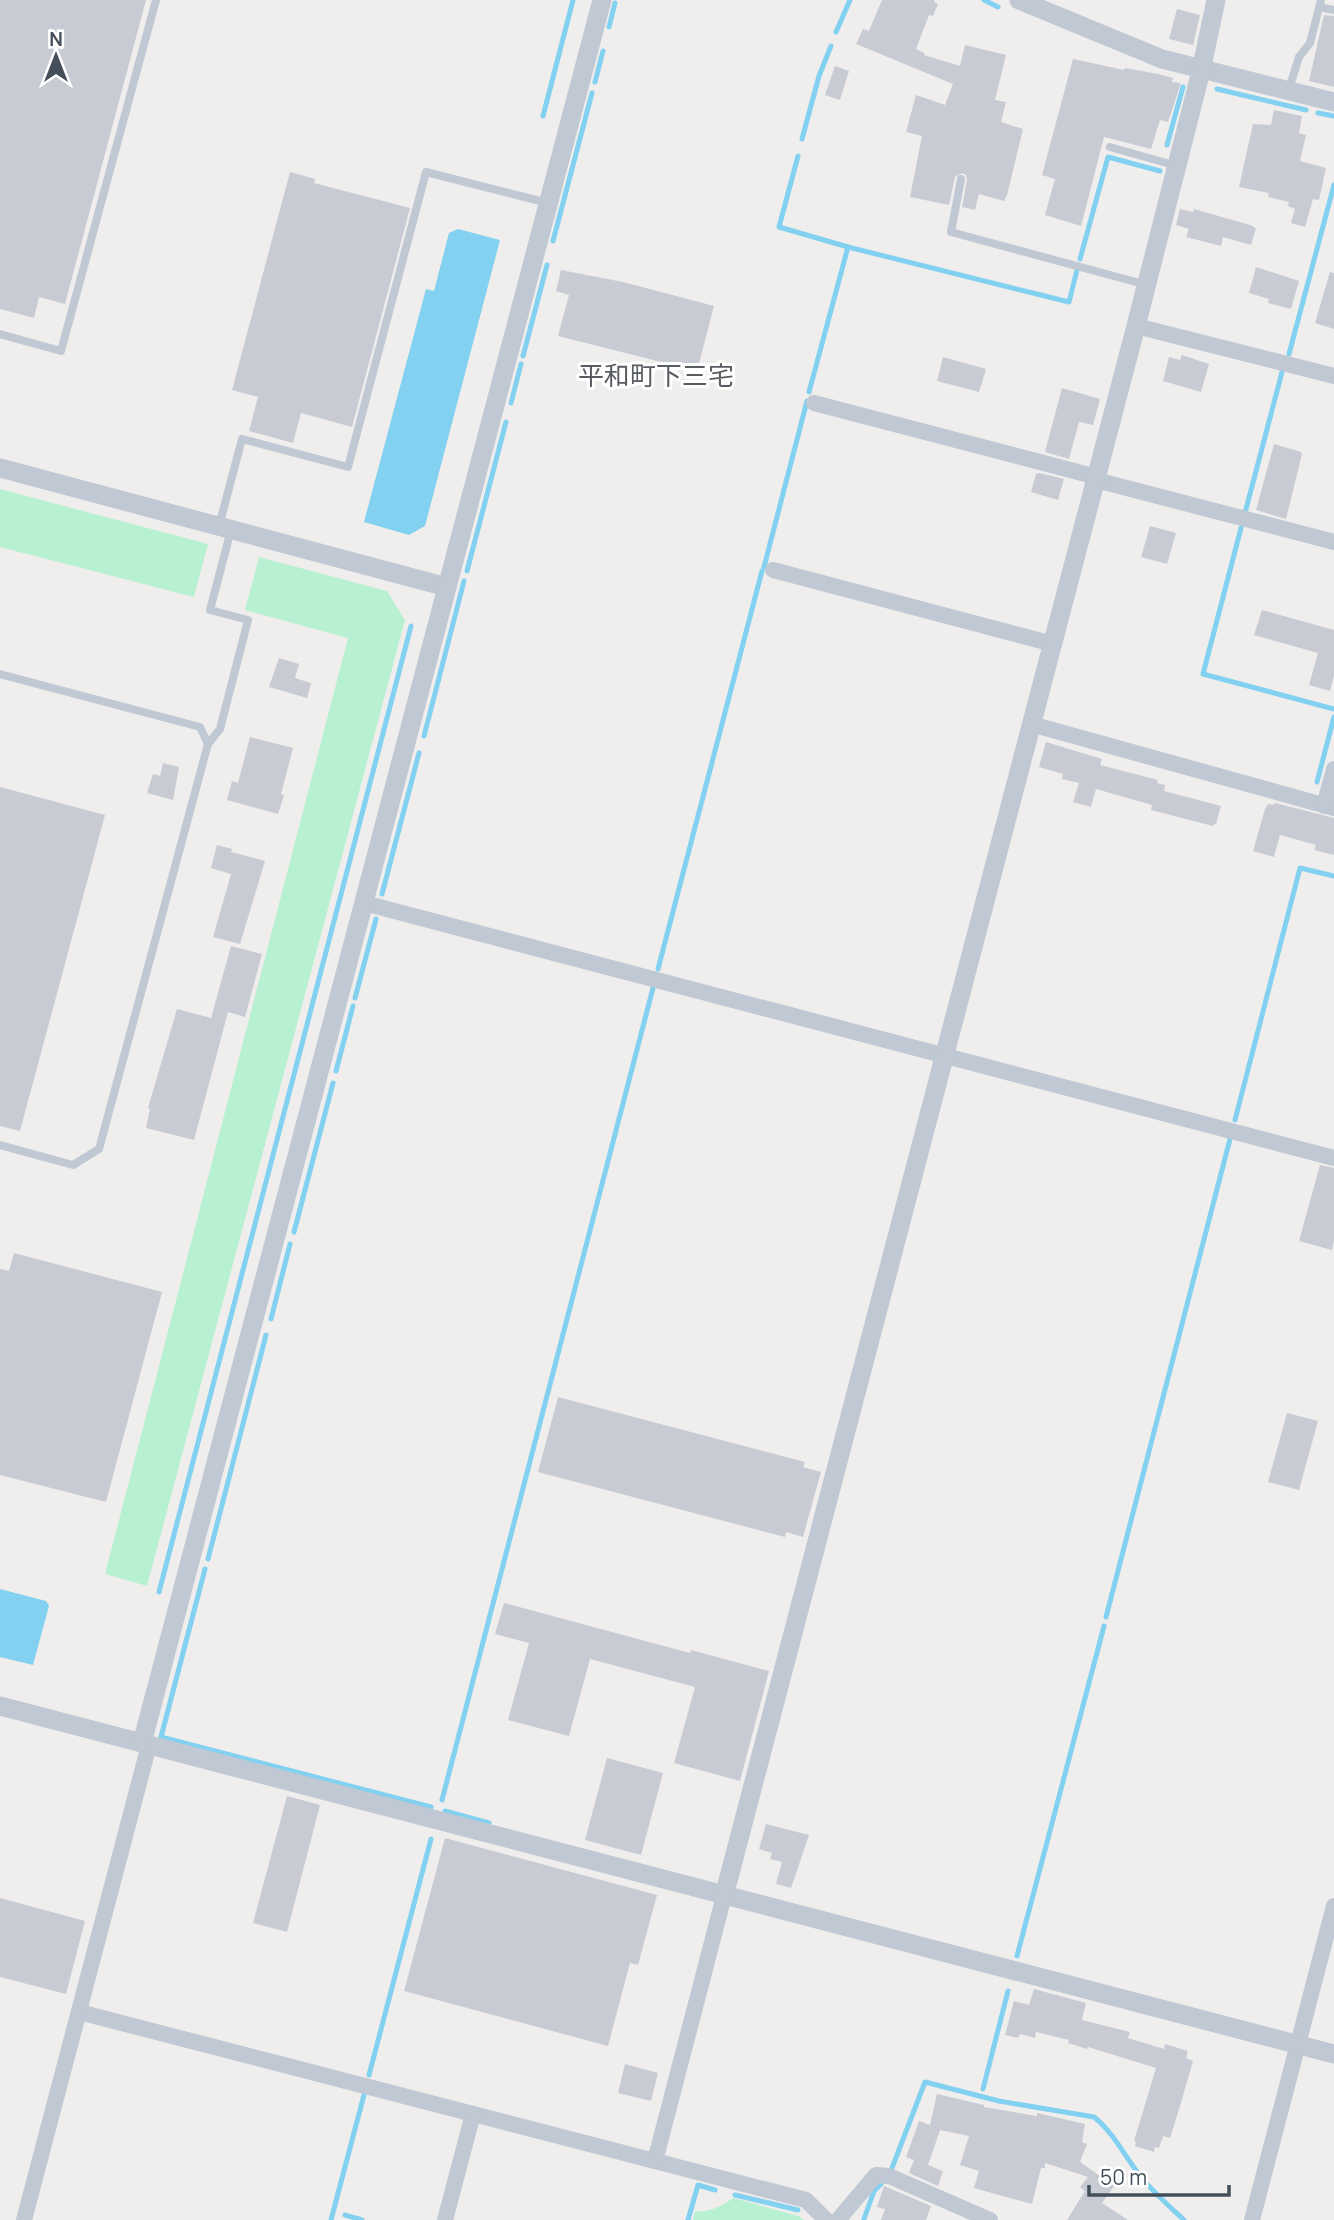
<svg xmlns="http://www.w3.org/2000/svg" width="1334" height="2220" font-family="Manrope,'Noto Sans JP',sans-serif">
<style>
.green{fill:#b8f1d2}
.water{fill:#82d1f0}
.lines{fill:none;stroke-linecap:round;stroke-linejoin:round}
.stream{stroke:#82d1f0;stroke-width:5}
.building{fill:#c8cbd3}
.service{stroke:#bfc8d3;stroke-width:8}
.minor{stroke:#bfc8d3;stroke-width:16}
.tertiary{stroke:#bfc8d3;stroke-width:19}
.labels{text-anchor:middle;dominant-baseline:central;stroke-width:6;stroke-linejoin:round;paint-order:stroke}
.quarter-label{font-size:26px;fill:#595d62;stroke:#fff}
</style>
<rect width="100%" height="100%" fill="#f0eded"/>
<g class="green">
<polygon points="0,489 208,544 194,597 0,547"/>
<polygon points="259,557 387,591 405,620 147,1586 105,1574 348,638 245,610"/>
<path d="M733,2198L798,2216L804,2220H693L695,2211C708,2213 723,2206 733,2198Z"/>
</g>
<g class="water">
<polygon points="458,229 500,240 425,526 409,535 364,522 426,289 434,291 449,233"/>
<polygon points="0,1589 46,1601 49,1606 33,1665 0,1657"/>
</g>
<g class="lines">
<g class="stream">
<polyline points="984,0 998,7"/>
<polyline points="609,27 615,3"/>
<polyline points="836,32 850,0"/>
<polyline points="595,82 603,51"/>
<polyline points="1217,89 1306,110"/>
<polyline points="1318,113 1334,116"/>
<polyline points="543,116 573,0"/>
<polyline points="802,139 819,76 831,46"/>
<polyline points="1167,145 1183,87"/>
<polyline points="798,156 779,227 848,247 809,392"/>
<polyline points="553,241 592,93"/>
<polyline points="848,247 1069,302 1077,270"/>
<polyline points="1080,259 1108,157 1160,171"/>
<polyline points="1289,354 1334,185"/>
<polyline points="523,356 547,265"/>
<polyline points="511,403 521,364"/>
<polyline points="1245,513 1282,372"/>
<polyline points="1241,528 1203,674 1334,709"/>
<polyline points="764,567 807,401"/>
<polyline points="467,571 506,422"/>
<polyline points="424,736 464,581"/>
<polyline points="1317,782 1334,717"/>
<polyline points="382,894 419,753"/>
<polyline points="658,969 762,571"/>
<polyline points="355,998 376,919"/>
<polyline points="336,1071 353,1006"/>
<polyline points="1235,1120 1300,868 1334,876"/>
<polyline points="294,1232 333,1083"/>
<polyline points="271,1319 290,1244"/>
<polyline points="208,1559 266,1335"/>
<polyline points="205,1569 161,1737 431,1807"/>
<polyline points="159,1592 411,626"/>
<polyline points="1106,1617 1230,1139"/>
<polyline points="442,1800 653,988"/>
<polyline points="445,1811 489,1823"/>
<polyline points="1017,1956 1104,1626"/>
<polyline points="369,2075 431,1839"/>
<polyline points="983,2089 1008,1991"/>
<path d="M892,2168L925,2082L999,2101L1094,2117C1114,2133 1125,2157 1141,2177C1154,2193 1169,2206 1184,2220"/>
<polyline points="735,2195 798,2210"/>
<polyline points="345,2215 362,2220"/>
<polyline points="864,2219 874,2191 881,2184"/>
<polyline points="331,2220 364,2095"/>
<polyline points="688,2220 698,2185 715,2190"/>
</g>
</g>
<g class="building">
<polygon points="0,0 146,0 65,304 39,297 34,318 0,309"/>
<polygon points="882,0 935,0 934,2 938,4 933,16 929,15 916,49 924,53 924,55 960,66 965,45 1006,55 995,100 1006,102 1001,122 1023,129 1007,195 1004,201 979,194 975,210 962,207 967,180 966,175 962,173 955,177 949,205 910,197 922,136 906,132 916,95 945,105 953,84 856,44 863,29 869,31"/>
<polygon points="1177,9 1200,15 1193,45 1169,39"/>
<polygon points="1324,15 1334,16 1334,87 1309,81"/>
<polygon points="1073,59 1124,70 1125,68 1158,74 1173,78 1172,82 1181,83 1168,122 1160,120 1151,149 1104,137 1081,226 1045,215 1055,179 1042,175"/>
<polygon points="835,66 849,71 840,100 825,95"/>
<polygon points="1274,110 1302,116 1299,133 1306,135 1300,161 1326,168 1319,200 1313,199 1305,227 1291,223 1295,209 1288,206 1289,202 1268,197 1269,193 1239,187 1253,124 1271,125"/>
<polygon points="290,172 315,179 314,183 410,208 352,427 301,413 293,443 249,431 258,397 232,390"/>
<polygon points="1180,209 1193,212 1194,209 1250,225 1256,228 1251,245 1223,237 1221,246 1186,237 1189,229 1176,225"/>
<polygon points="1256,267 1299,281 1291,309 1268,303 1269,299 1249,293"/>
<polygon points="561,270 623,282 714,306 697,371 558,336 569,295 556,291"/>
<polygon points="1330,272 1334,273 1334,329 1315,323"/>
<polygon points="1182,355 1209,364 1201,392 1163,381 1169,357 1180,360"/>
<polygon points="943,357 986,369 979,392 937,381"/>
<polygon points="1062,388 1100,399 1093,425 1079,422 1069,459 1045,452"/>
<polygon points="1274,444 1301,452 1302,454 1286,519 1256,510"/>
<polygon points="1039,473 1064,479 1058,500 1031,492 1036,474"/>
<polygon points="1150,526 1176,533 1167,564 1141,557"/>
<polygon points="1262,610 1334,630 1334,675 1330,691 1309,685 1318,653 1254,635"/>
<polygon points="279,658 299,664 295,678 311,683 307,698 269,687"/>
<polygon points="250,737 293,748 281,794 284,795 278,814 227,800 232,781 238,783"/>
<polygon points="1046,742 1102,759 1100,765 1158,780 1157,783 1165,785 1164,791 1221,806 1216,824 1214,824 1213,826 1151,810 1152,805 1096,789 1091,807 1073,802 1079,783 1062,779 1063,774 1039,767"/>
<polygon points="163,763 179,767 173,800 147,793 153,774 160,776"/>
<polygon points="0,787 105,815 20,1131 0,1126"/>
<polygon points="1275,803 1334,818 1334,855 1314,850 1316,845 1280,835 1274,857 1253,851 1265,809 1268,804 1274,805"/>
<polygon points="217,845 232,849 231,852 265,861 240,944 213,937 231,874 211,868"/>
<polygon points="231,946 262,954 245,1017 228,1012 194,1140 146,1128 150,1109 148,1108 177,1009 211,1018"/>
<polygon points="1320,1165 1334,1168 1334,1241 1332,1250 1299,1241"/>
<polygon points="14,1253 162,1292 106,1502 0,1475 0,1269 9,1271"/>
<polygon points="558,1397 805,1462 803,1467 821,1472 803,1537 786,1532 785,1537 538,1472"/>
<polygon points="1287,1413 1318,1421 1299,1490 1268,1482"/>
<polygon points="504,1603 690,1653 691,1650 769,1671 740,1781 674,1763 695,1687 590,1659 569,1736 508,1720 529,1643 495,1634"/>
<polygon points="607,1758 663,1773 641,1855 585,1840"/>
<polygon points="287,1796 320,1805 287,1932 253,1923"/>
<polygon points="766,1824 809,1835 791,1888 776,1884 782,1862 770,1859 772,1853 759,1849"/>
<polygon points="445,1838 657,1895 638,1965 630,1963 608,2046 404,1991"/>
<polygon points="0,1898 85,1921 66,1994 0,1977"/>
<polygon points="1034,1989 1086,2003 1082,2020 1130,2032 1128,2038 1164,2049 1165,2044 1188,2051 1186,2058 1193,2061 1180,2106 1170,2138 1163,2136 1159,2148 1155,2147 1154,2152 1135,2146 1136,2141 1134,2141 1156,2068 1088,2047 1087,2049 1068,2043 1069,2040 1036,2032 1035,2038 1020,2034 1018,2038 1005,2035 1014,2001 1029,2005"/>
<polygon points="625,2064 658,2073 651,2101 618,2093"/>
<polygon points="937,2094 984,2105 984,2107 1037,2116 1037,2113 1085,2124 1082,2142 1087,2144 1080,2162 1114,2186 1102,2203 1128,2220 1067,2220 1085,2191 1080,2187 1088,2177 1045,2163 1045,2168 1041,2168 1032,2204 974,2188 979,2171 960,2165 969,2136 940,2130 928,2165 943,2171 938,2186 909,2173 914,2160 906,2157 919,2121 930,2125"/>
<polygon points="884,2186 931,2206 926,2220 881,2220 885,2209 877,2207"/>
</g>
<g class="lines">
<g class="service">
<polyline points="1319,7 1334,10"/>
<polyline points="1288,92 1299,57 1310,43 1321,0"/>
<polyline points="1110,147 1177,166"/>
<polyline points="961,179 951,232 1147,285"/>
<polyline points="0,334 61,351 156,0"/>
<polyline points="219,526 242,439 348,467 426,172 548,203"/>
<polyline points="0,674 200,727 208,744 99,1149 73,1165 0,1145"/>
<polyline points="208,744 220,729 248,620 210,610 231,530"/>
</g>
<g class="minor">
<polyline points="1136,326 1334,376"/>
<polyline points="814,403 1097,477"/>
<polyline points="1096,480 1334,542"/>
<polyline points="773,570 1053,644"/>
<polyline points="1031,724 1334,808"/>
<polyline points="1324,806 1334,769"/>
<polyline points="364,903 1334,1158"/>
<polyline points="79,2012 806,2200 826,2220"/>
<polyline points="655,2161 724,1896"/>
<polyline points="24,2220 149,1745"/>
<polyline points="445,2220 473,2114"/>
<polyline points="838,2220 876,2175 889,2176 990,2220"/>
<polyline points="1252,2220 1334,1906"/>
</g>
<g class="tertiary">
<polyline points="1019,0 1162,59 1334,102"/>
<polyline points="0,468 447,587"/>
<polyline points="0,1706 1334,2054"/>
<polyline points="142,1743 602,0"/>
<polyline points="724,1896 1136,326 1201,71 1216,0"/>
</g>
</g>
<g class="labels">
<g class="quarter-label">
<text x="656" y="375">平和町下三宅</text>
</g>
</g>
<g transform="translate(56 56)" stroke="#ffffff" stroke-width="5" paint-order="stroke">
<path d="M0-5L12 26L0 18L-12 26Z" fill="#444f5b"/>
<text y="-10" font-size="19" font-weight="bold" text-anchor="middle" fill="#444f5b">N</text>
</g>
<path d="M1089 2185v10h140v-10" fill="none" stroke="#444f5b" stroke-width="3.5"/>
<text x="1100" y="2185" font-size="21" fill="#444f5b" stroke="#ffffff" stroke-width="5" paint-order="stroke">50 m</text>
</svg>
